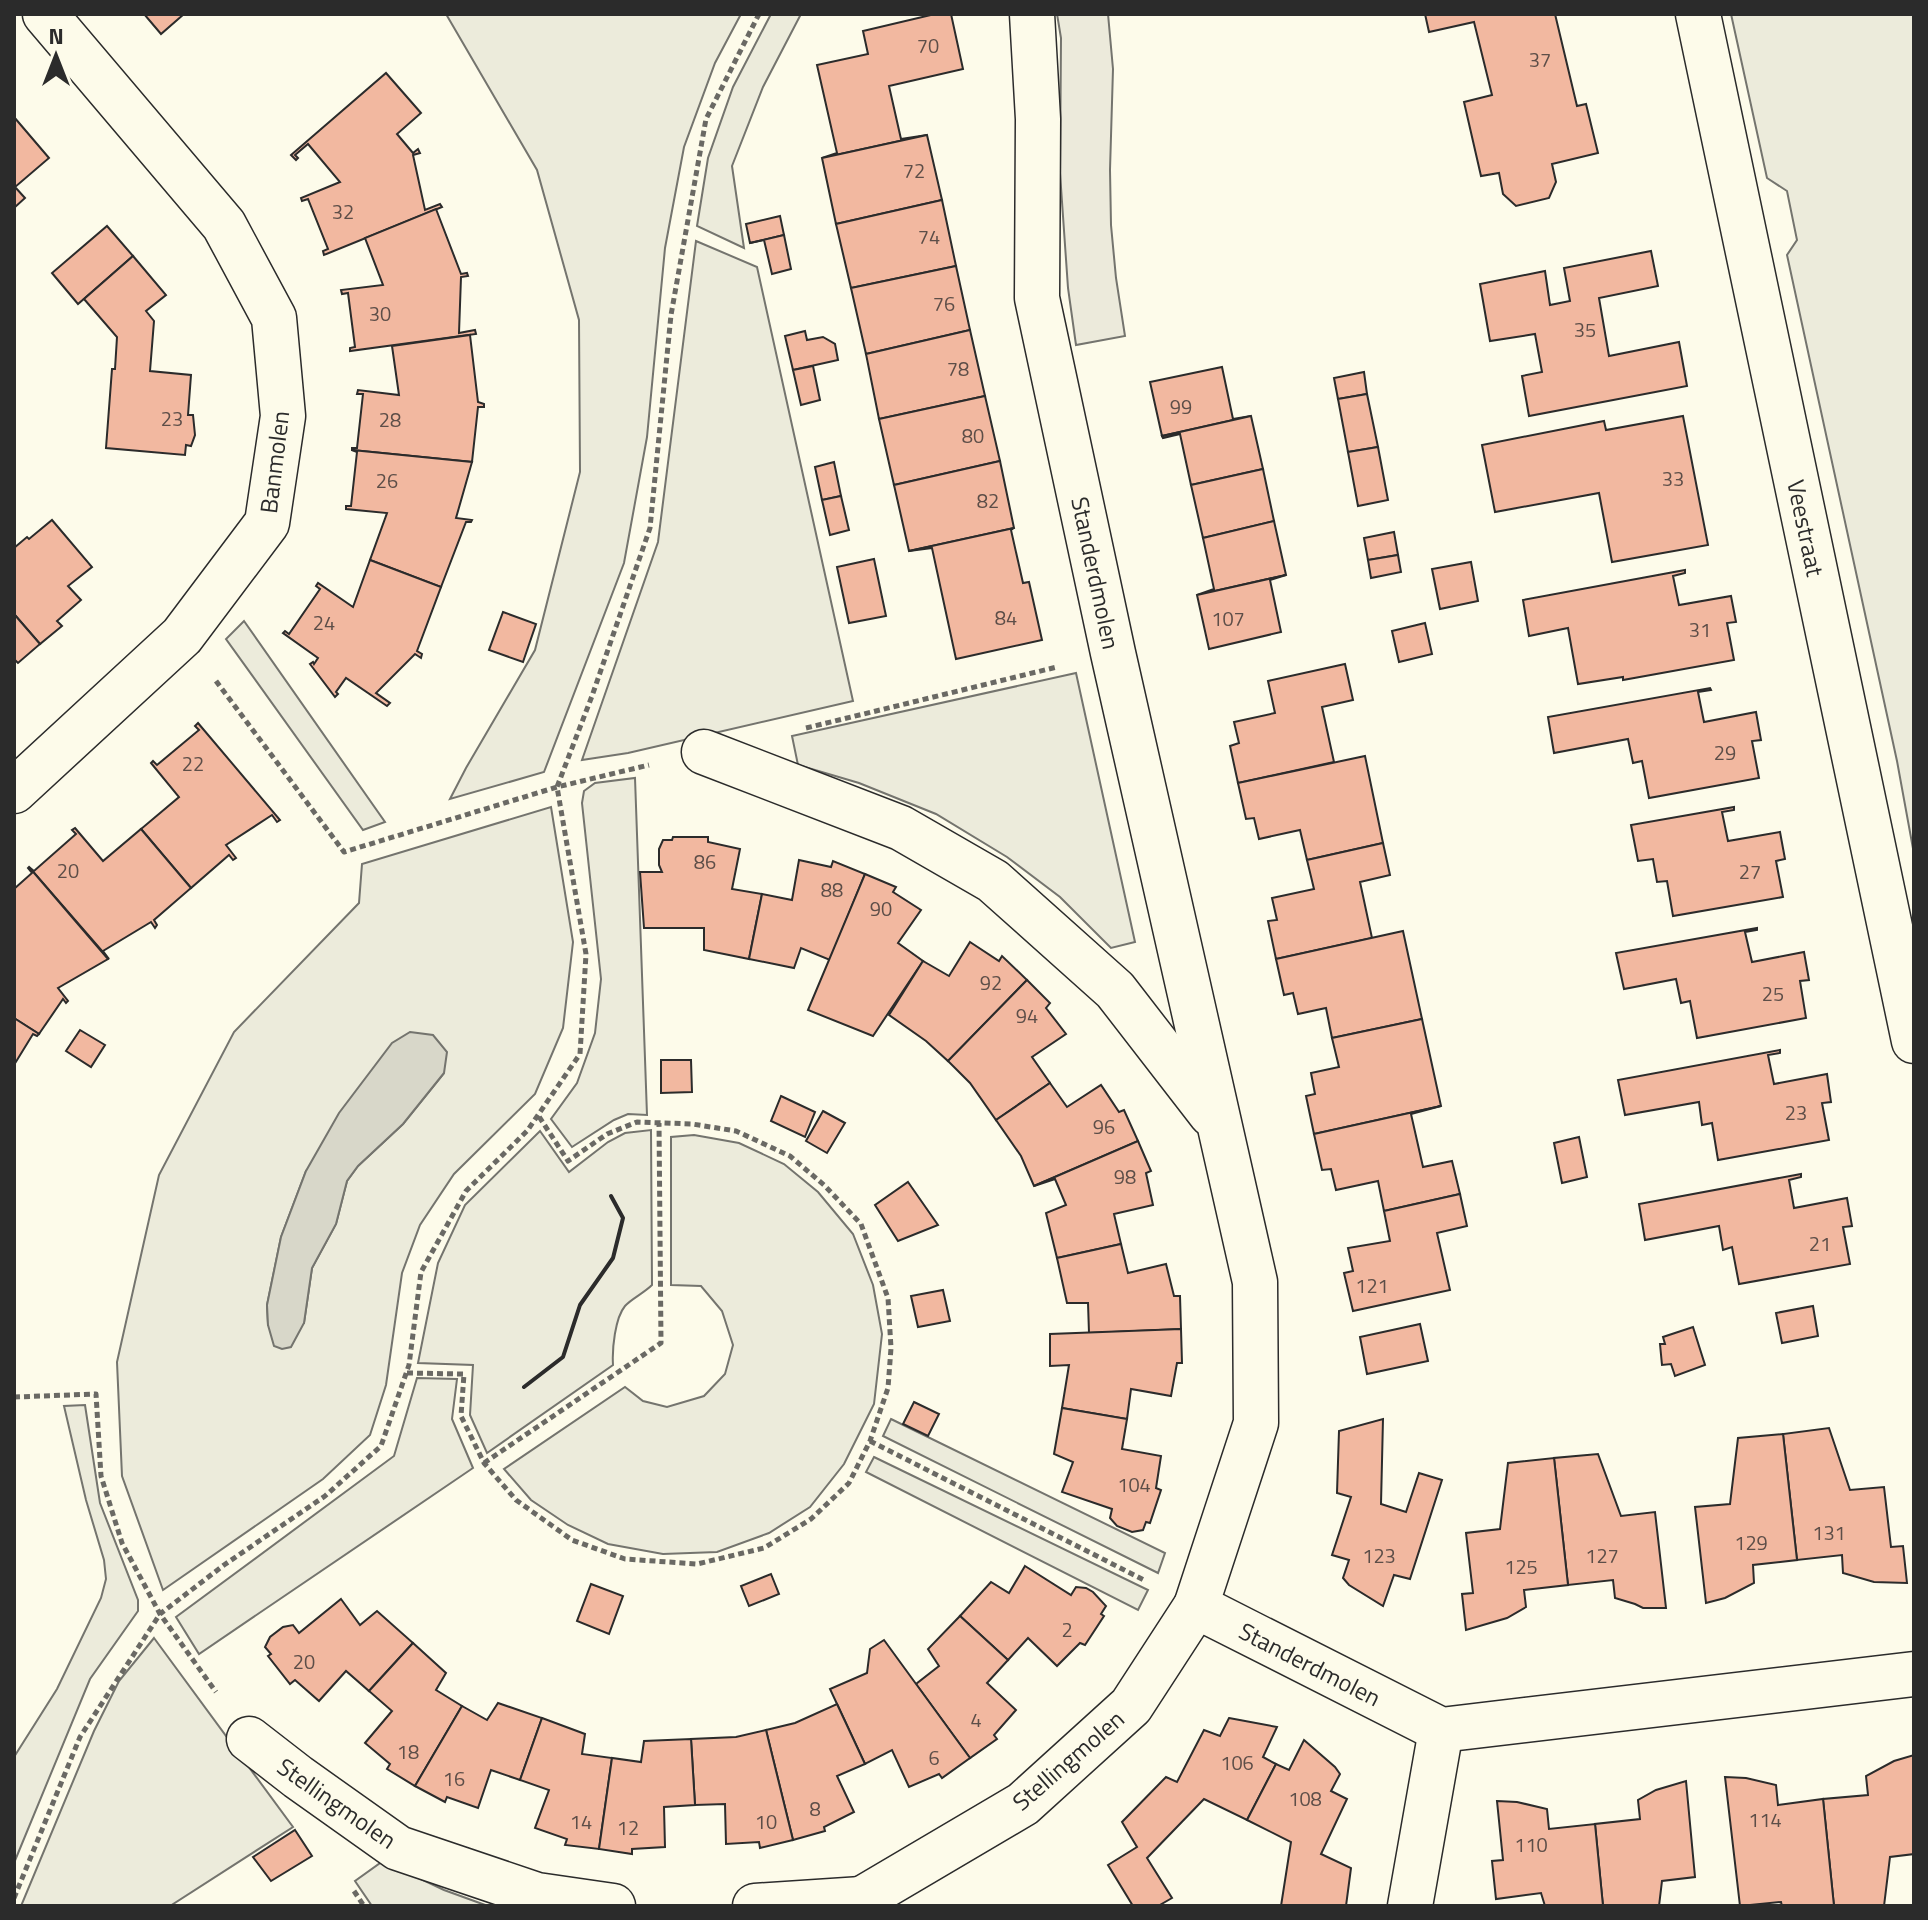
<svg xmlns="http://www.w3.org/2000/svg" width="1928" height="1920" font-family="'Titillium Web',sans-serif">
<style>
.green{fill:#ecebdb;stroke:#74746e;stroke-width:2;fill-rule:evenodd}
.parking{fill:#eceadb;stroke:#74746e;stroke-width:2}
.water{fill:#d8d7c9;stroke:#74746e;stroke-width:2}
.building{fill:#f2b8a0;stroke:#2b2b2b;stroke-width:2}
.lines{fill:none;stroke-linecap:round;stroke-linejoin:round}
.minor-casing{stroke:#2b2b2b;stroke-width:47}
.path{stroke:#6a6964;stroke-width:5;stroke-dasharray:6 4;stroke-linecap:butt}
.minor{stroke:#fdfbea;stroke-width:44}
.wall{stroke:#2b2b2b;stroke-width:4}
.labels{text-anchor:middle;dominant-baseline:central;stroke-width:6;stroke-linejoin:round;paint-order:stroke}
.number-label{font-size:20px;fill:#5d4e48}
.street-label{font-size:24px;fill:#2b2b2b;stroke:#fdfbea}
</style>
<rect width="100%" height="100%" fill="#fdfbea"/>
<g class="green">
<polygon points="446,14 741,14 715,63 684,147 665,248 647,437 624,563 544,772 450,799 466,768 535,650 580,472 579,320 537,170"/>
<polygon points="771,14 801,14 763,87 732,166 744,248 697,226 708,158 733,87"/>
<polygon points="1731,14 1914,14 1914,854 1897,761 1787,255 1797,240 1787,191 1767,178"/>
<polygon points="696,241 757,267 853,701 628,753 582,760 658,542"/>
<polygon points="244,621 385,822 363,830 226,639"/>
<polygon points="1076,673 1135,942 1111,948 1060,897 1007,857 936,814 859,783 798,765 792,736"/>
<polygon points="635,778 647,1115 628,1114 614,1120 572,1147 551,1119 577,1083 595,1033 601,979 582,803 584,791 595,783"/>
<path d="M551,807L573,942L563,1028L535,1094L454,1174L420,1225L402,1273L386,1385L370,1435L323,1479L163,1590L122,1476L117,1362L159,1175L234,1032L359,903L362,864ZM444,1073L403,1124L358,1166L347,1181L336,1224L312,1268L304,1323L268,1325L267,1305L281,1237L306,1171Z"/>
<path d="M651,1130L652,1285C644,1293 631,1299 625,1306C615,1318 612,1349 613,1365L487,1453L470,1415L473,1365L418,1363L438,1263L465,1205L540,1131L569,1172L608,1142L625,1133Z"/>
<polygon points="694,1135 739,1143 784,1164 818,1192 853,1234 873,1285 882,1334 874,1404 844,1464 810,1507 769,1533 717,1552 663,1554 608,1544 568,1525 531,1500 504,1469 625,1387 643,1401 667,1407 704,1396 725,1374 733,1345 722,1311 701,1286 671,1285 671,1137"/>
<polygon points="417,1378 457,1379 452,1419 473,1468 199,1654 176,1617 394,1456"/>
<polygon points="85,1405 100,1503 138,1600 138,1611 90,1679 14,1863 14,1757 57,1689 101,1598 106,1579 104,1560 86,1500 64,1406"/>
<polygon points="891,1419 1165,1553 1158,1573 883,1436"/>
<polygon points="874,1457 1148,1590 1138,1610 866,1472"/>
<polygon points="154,1638 293,1827 170,1906 21,1906 94,1731 119,1681"/>
<polygon points="383,1861 444,1890 488,1906 372,1906 355,1881"/>
</g>
<polygon class="parking" points="1057,14 1108,14 1113,69 1110,170 1111,225 1116,278 1125,336 1076,345 1068,288 1060,173 1061,38"/>
<polygon class="water" points="410,1032 433,1035 447,1052 444,1073 403,1124 358,1166 347,1181 336,1224 312,1268 304,1323 291,1347 282,1349 274,1346 268,1325 267,1305 281,1237 306,1171 339,1113 392,1043"/>
<g class="building">
<polygon points="144,14 184,14 161,34"/>
<polygon points="935,14 951,14 963,69 889,86 901,139 927,135 822,158 837,153 817,65 868,54 863,31"/>
<polygon points="1425,14 1555,14 1577,106 1586,104 1598,153 1552,164 1556,182 1549,198 1516,206 1503,194 1499,173 1481,176 1464,102 1492,95 1474,22 1429,32"/>
<polygon points="386,73 421,113 397,134 413,153 418,149 420,153 413,155 425,210 440,204 442,207 324,255 323,251 328,249 308,199 302,201 301,198 340,182 308,144 295,155 298,158 296,160 291,155"/>
<polygon points="14,117 49,158 15,187 25,198 14,208"/>
<polygon points="927,135 942,200 836,224 822,158"/>
<polygon points="942,200 956,266 851,288 836,224"/>
<polygon points="436,209 461,274 467,273 468,276 461,277 459,333 475,330 476,334 350,351 350,348 355,347 348,293 342,294 341,290 383,285 365,238"/>
<polygon points="780,216 784,235 750,243 746,224"/>
<polygon points="107,226 133,256 78,304 52,273"/>
<polygon points="784,235 791,269 772,274 764,240 750,243"/>
<polygon points="1651,251 1658,286 1599,298 1609,356 1679,342 1687,386 1529,416 1522,376 1542,372 1535,334 1490,341 1480,284 1545,271 1550,305 1570,301 1564,268"/>
<polygon points="133,256 166,295 146,311 154,321 150,371 191,375 188,415 193,415 195,435 191,446 186,445 185,455 106,448 112,369 115,369 117,337 84,299"/>
<polygon points="956,266 970,330 866,354 851,288"/>
<polygon points="970,330 985,396 879,419 866,354"/>
<polygon points="805,331 807,340 823,337 835,344 838,360 793,370 785,336"/>
<polygon points="470,335 478,402 484,404 484,407 478,407 472,462 352,450 352,448 357,448 363,394 357,394 358,390 399,395 392,346"/>
<polygon points="813,366 820,400 801,405 793,370"/>
<polygon points="1222,367 1233,419 1251,416 1162,436 1150,382"/>
<polygon points="1364,372 1367,394 1338,399 1334,378"/>
<polygon points="1367,394 1378,447 1348,452 1338,399"/>
<polygon points="985,396 1000,461 894,485 879,419"/>
<polygon points="1251,416 1263,469 1191,485 1180,434 1163,438 1162,436"/>
<polygon points="1683,416 1708,545 1612,562 1599,493 1495,512 1482,445 1604,421 1606,430"/>
<polygon points="1378,447 1388,500 1358,506 1348,452"/>
<polygon points="352,450 472,462 456,518 472,520 471,522 466,522 441,587 370,560 387,513 346,509 346,506 351,506 357,452"/>
<polygon points="1000,461 1014,528 909,551 894,485"/>
<polygon points="834,462 841,496 822,500 815,467"/>
<polygon points="1263,469 1274,521 1203,538 1191,485"/>
<polygon points="841,496 849,530 830,535 822,500"/>
<polygon points="52,520 92,567 68,586 81,600 57,621 62,626 40,644 14,614 14,548 27,537 29,539"/>
<polygon points="1274,521 1286,575 1197,595 1214,589 1203,538"/>
<polygon points="1014,528 1011,530 1023,583 1029,582 1042,640 956,659 932,548 909,551"/>
<polygon points="1394,532 1398,555 1368,560 1364,538"/>
<polygon points="1398,555 1401,572 1371,578 1368,560"/>
<polygon points="874,559 886,616 849,623 837,567"/>
<polygon points="370,560 441,587 417,651 422,654 421,658 415,654 376,693 390,703 387,706 346,678 336,692 338,694 335,697 310,664 313,662 314,664 318,658 283,633 285,631 289,634 320,589 316,586 318,583 353,607"/>
<polygon points="1471,562 1478,601 1440,609 1432,569"/>
<polygon points="1685,570 1685,573 1673,576 1679,605 1731,596 1736,622 1727,623 1734,660 1623,680 1623,677 1578,684 1568,628 1529,636 1523,600"/>
<polygon points="1286,575 1270,580 1281,632 1209,649 1197,595"/>
<polygon points="503,612 536,624 523,662 489,650"/>
<polygon points="14,614 40,644 18,663 14,659"/>
<polygon points="1425,623 1432,654 1399,662 1392,631"/>
<polygon points="1345,664 1353,700 1322,707 1334,762 1238,783 1230,746 1239,743 1234,722 1275,713 1268,681"/>
<polygon points="1710,688 1711,690 1698,692 1704,722 1756,712 1761,740 1752,741 1759,778 1649,798 1642,761 1633,763 1628,739 1554,753 1548,717"/>
<polygon points="198,723 280,820 277,822 272,815 226,845 236,858 233,860 229,855 191,888 141,829 179,797 151,763 153,761 157,765 199,730 195,726"/>
<polygon points="1365,756 1383,843 1307,860 1300,830 1259,839 1254,818 1246,819 1238,783"/>
<polygon points="1734,807 1734,810 1722,812 1728,841 1780,832 1785,859 1776,861 1783,897 1673,916 1667,881 1657,882 1653,859 1638,861 1631,825"/>
<polygon points="75,828 103,861 141,829 191,888 154,920 157,925 155,928 151,922 103,951 109,959 29,867 34,871 76,834 72,830"/>
<polygon points="673,837 708,837 708,842 740,849 732,889 762,894 749,959 704,950 704,928 644,928 640,872 662,872 659,865 659,849 663,840 672,840"/>
<polygon points="1383,843 1390,875 1360,882 1372,938 1276,959 1268,921 1277,920 1272,898 1314,889 1307,860"/>
<polygon points="799,860 831,867 833,861 865,874 830,960 801,948 794,968 749,959 762,894 792,900"/>
<polygon points="29,867 108,959 58,988 68,1001 66,1003 63,999 39,1034 14,1018 14,889 32,873 28,868"/>
<polygon points="865,874 896,887 893,892 921,910 898,943 923,961 873,1036 808,1010"/>
<polygon points="1757,928 1757,930 1745,932 1752,962 1804,952 1809,980 1800,981 1806,1018 1697,1038 1690,1001 1681,1003 1676,979 1624,989 1616,953"/>
<polygon points="1403,931 1422,1019 1332,1038 1326,1008 1298,1014 1293,993 1284,995 1276,959"/>
<polygon points="970,942 999,961 1002,956 1027,980 948,1061 926,1041 889,1015 923,961 949,976"/>
<polygon points="1027,980 1050,1003 1046,1008 1066,1034 1032,1057 1050,1083 996,1120 970,1083 948,1061"/>
<polygon points="14,1018 39,1034 37,1036 33,1034 14,1065"/>
<polygon points="1422,1019 1441,1106 1314,1134 1306,1096 1315,1094 1311,1073 1339,1067 1332,1038"/>
<polygon points="80,1030 105,1045 91,1067 66,1051"/>
<polygon points="1780,1050 1780,1053 1768,1055 1774,1084 1827,1074 1831,1102 1822,1103 1829,1140 1718,1160 1712,1123 1702,1125 1699,1102 1625,1115 1618,1080"/>
<polygon points="661,1060 691,1060 692,1092 661,1093"/>
<polygon points="1050,1083 1067,1107 1101,1085 1119,1112 1124,1110 1138,1141 1034,1186 1021,1156 996,1120"/>
<polygon points="781,1096 815,1112 805,1137 771,1121"/>
<polygon points="1441,1106 1411,1114 1423,1167 1452,1161 1460,1194 1384,1211 1378,1181 1336,1190 1331,1169 1322,1170 1314,1134"/>
<polygon points="823,1111 845,1123 827,1153 806,1141"/>
<polygon points="1579,1137 1587,1177 1562,1183 1554,1143"/>
<polygon points="1138,1141 1151,1171 1146,1173 1153,1205 1114,1214 1121,1244 1057,1258 1046,1213 1066,1205 1055,1179 1034,1186"/>
<polygon points="1801,1174 1801,1177 1789,1180 1794,1208 1847,1198 1852,1226 1843,1227 1850,1264 1739,1284 1732,1247 1723,1250 1719,1226 1645,1240 1639,1204"/>
<polygon points="908,1182 938,1225 898,1241 875,1205"/>
<polygon points="1460,1194 1467,1226 1437,1233 1450,1290 1353,1311 1344,1273 1353,1271 1348,1248 1390,1241 1384,1211"/>
<polygon points="1121,1244 1128,1273 1166,1264 1174,1296 1180,1296 1181,1329 1089,1333 1088,1303 1067,1303 1057,1258"/>
<polygon points="943,1290 950,1321 918,1327 911,1296"/>
<polygon points="1813,1306 1818,1336 1782,1343 1776,1313"/>
<polygon points="1420,1324 1428,1361 1367,1374 1360,1337"/>
<polygon points="1693,1327 1705,1365 1675,1376 1671,1364 1662,1365 1660,1344 1665,1344 1663,1337"/>
<polygon points="1181,1329 1182,1363 1177,1363 1171,1396 1131,1389 1127,1419 1062,1408 1069,1365 1050,1366 1050,1334"/>
<polygon points="914,1402 939,1414 928,1436 903,1424"/>
<polygon points="1062,1408 1127,1419 1122,1449 1161,1456 1156,1488 1161,1490 1150,1523 1146,1522 1143,1530 1132,1532 1117,1526 1110,1518 1112,1509 1062,1492 1073,1462 1054,1454"/>
<polygon points="1383,1419 1381,1504 1406,1512 1419,1473 1442,1480 1410,1579 1394,1575 1383,1606 1349,1585 1343,1578 1349,1560 1332,1555 1351,1497 1337,1493 1339,1431"/>
<polygon points="1829,1428 1850,1490 1884,1487 1891,1547 1903,1546 1907,1583 1874,1582 1843,1573 1842,1555 1797,1560 1783,1434"/>
<polygon points="1783,1434 1797,1560 1753,1565 1754,1583 1725,1598 1706,1603 1695,1507 1730,1504 1738,1438"/>
<polygon points="1598,1454 1621,1516 1655,1512 1666,1608 1643,1608 1635,1604 1615,1598 1613,1580 1568,1585 1554,1458"/>
<polygon points="1554,1458 1568,1585 1524,1590 1526,1607 1507,1618 1466,1630 1462,1594 1473,1593 1466,1533 1500,1529 1508,1463"/>
<polygon points="1025,1566 1071,1595 1076,1587 1086,1588 1093,1592 1106,1606 1101,1614 1104,1616 1085,1645 1080,1643 1057,1666 1028,1638 1008,1660 960,1616 991,1582 1009,1593"/>
<polygon points="771,1574 779,1594 749,1606 741,1586"/>
<polygon points="591,1584 623,1596 609,1634 577,1621"/>
<polygon points="341,1599 360,1625 377,1611 413,1643 369,1691 346,1671 319,1701 295,1680 290,1684 268,1656 271,1654 265,1647 270,1637 283,1627 293,1625 299,1633"/>
<polygon points="960,1616 1008,1660 987,1683 1016,1710 994,1735 997,1739 970,1758 916,1684 939,1666 928,1649"/>
<polygon points="884,1640 970,1758 942,1778 939,1774 909,1787 892,1750 865,1764 830,1689 867,1673 870,1649"/>
<polygon points="413,1643 446,1673 436,1690 462,1706 415,1786 387,1769 390,1764 365,1743 392,1711 369,1691"/>
<polygon points="498,1703 542,1718 520,1780 491,1770 478,1808 447,1797 445,1802 415,1786 462,1706 487,1720"/>
<polygon points="837,1704 865,1764 837,1776 854,1812 824,1827 825,1831 793,1840 766,1730 795,1723"/>
<polygon points="542,1718 585,1734 582,1754 612,1758 599,1849 565,1845 567,1839 535,1828 549,1790 520,1780"/>
<polygon points="1229,1718 1277,1727 1263,1757 1276,1764 1247,1820 1204,1799 1147,1858 1172,1898 1158,1906 1133,1906 1108,1865 1137,1847 1122,1822 1166,1777 1177,1782 1204,1730 1220,1736"/>
<polygon points="766,1730 793,1840 760,1848 759,1842 726,1844 725,1804 695,1805 691,1739 736,1737"/>
<polygon points="691,1739 695,1805 664,1807 665,1847 632,1849 632,1854 599,1849 612,1758 641,1762 644,1741"/>
<polygon points="1304,1740 1335,1767 1340,1774 1331,1791 1347,1799 1321,1854 1351,1868 1346,1906 1281,1906 1291,1842 1247,1820 1276,1764 1289,1770"/>
<polygon points="1914,1755 1914,1854 1890,1857 1884,1906 1834,1906 1823,1799 1868,1795 1866,1776 1894,1761"/>
<polygon points="1725,1777 1746,1778 1776,1785 1778,1805 1823,1799 1834,1906 1782,1906 1781,1902 1740,1906"/>
<polygon points="1686,1781 1695,1877 1662,1881 1659,1906 1603,1906 1595,1824 1640,1819 1638,1800 1656,1790"/>
<polygon points="1497,1801 1517,1802 1547,1809 1549,1829 1595,1824 1603,1906 1545,1906 1541,1893 1496,1899 1492,1861 1503,1860"/>
<polygon points="295,1830 312,1856 271,1881 253,1857"/>
</g>
<g class="lines">
<g class="minor-casing">
<g id="minor">
<polyline points="1032,14 1038,119 1037,298 1113,653 1255,1282 1256,1423 1196,1606 1441,1730 1914,1674"/>
<polyline points="1698,14 1914,1041"/>
<polyline points="704,752 901,828 993,881 1115,990 1211,1114"/>
<polyline points="14,791 182,636 267,523 283,416 274,318 224,225 45,14"/>
<polyline points="249,1739 298,1777 398,1848 537,1895 613,1906"/>
<polyline points="755,1906 862,1899"/>
<polyline points="850,1906 1023,1804 1131,1706 1196,1606"/>
<polyline points="1410,1906 1441,1730"/>
</g>
</g>
<g class="path">
<polyline points="216,681 344,852 557,787 649,765"/>
<polyline points="806,728 1057,667"/>
<polyline points="407,1373 464,1374 461,1416 484,1463 516,1500 572,1540 625,1559 697,1564 764,1548 811,1519 849,1483 870,1441 888,1388 891,1348 888,1298 861,1224 824,1185 790,1156 736,1131 692,1124 637,1122 607,1134 568,1161 538,1115"/>
<polyline points="14,1397 96,1394 101,1476 122,1543 160,1614 216,1692"/>
<polyline points="870,1441 1144,1580"/>
<polyline points="484,1463 661,1343 659,1123"/>
<polyline points="354,1891 364,1906"/>
<polyline points="14,1898 80,1737 160,1614 224,1565 325,1496 381,1446 409,1365 421,1272 466,1191 527,1131 580,1054 586,954 557,787 592,696 650,528 671,315 706,119 759,14"/>
</g>
<use href="#minor" class="minor"/>
<polyline class="wall" points="524,1387 563,1357 580,1305 613,1258 623,1218 611,1196"/>
</g>
<g class="labels">
<g class="number-label">
<text x="928" y="45">70</text>
<text x="1540" y="59">37</text>
<text x="914" y="170">72</text>
<text x="343" y="211">32</text>
<text x="929" y="236">74</text>
<text x="944" y="303">76</text>
<text x="380" y="313">30</text>
<text x="1585" y="329">35</text>
<text x="958" y="368">78</text>
<text x="1181" y="406">99</text>
<text x="172" y="418">23</text>
<text x="390" y="419">28</text>
<text x="973" y="435">80</text>
<text x="1673" y="478">33</text>
<text x="387" y="480">26</text>
<text x="988" y="500">82</text>
<text x="1006" y="617">84</text>
<text x="1228" y="618">107</text>
<text x="324" y="622">24</text>
<text x="1700" y="629">31</text>
<text x="1725" y="752">29</text>
<text x="193" y="763">22</text>
<text x="705" y="861">86</text>
<text x="68" y="870">20</text>
<text x="1750" y="871">27</text>
<text x="832" y="889">88</text>
<text x="881" y="908">90</text>
<text x="991" y="982">92</text>
<text x="1773" y="993">25</text>
<text x="1027" y="1015">94</text>
<text x="1796" y="1112">23</text>
<text x="1104" y="1126">96</text>
<text x="1125" y="1176">98</text>
<text x="1820" y="1243">21</text>
<text x="1372" y="1285">121</text>
<text x="1134" y="1484">104</text>
<text x="1829" y="1532">131</text>
<text x="1751" y="1542">129</text>
<text x="1379" y="1555">123</text>
<text x="1602" y="1555">127</text>
<text x="1521" y="1566">125</text>
<text x="1067" y="1629">2</text>
<text x="304" y="1661">20</text>
<text x="976" y="1719">4</text>
<text x="408" y="1751">18</text>
<text x="934" y="1757">6</text>
<text x="1237" y="1762">106</text>
<text x="454" y="1778">16</text>
<text x="1305" y="1798">108</text>
<text x="815" y="1808">8</text>
<text x="1765" y="1819">114</text>
<text x="581" y="1821">14</text>
<text x="766" y="1821">10</text>
<text x="628" y="1827">12</text>
<text x="1531" y="1844">110</text>
</g>
<g class="street-label">
<text transform="translate(274 462) rotate(-83)">Banmolen</text>
<text transform="translate(1806 528) rotate(78)">Veestraat</text>
<text transform="translate(1096 573) rotate(78)">Standerdmolen</text>
<text transform="translate(1310 1664) rotate(27)">Standerdmolen</text>
<text transform="translate(1068 1760) rotate(-41)">Stellingmolen</text>
<text transform="translate(337 1803) rotate(35)">Stellingmolen</text>
</g>
</g>
<rect width="1928" height="1920" fill="none" stroke="#2b2b2b" stroke-width="32"/>
<g transform="translate(56 56)" stroke="#fdfbea" stroke-width="6" paint-order="stroke">
<path d="M0-6L14 30L0 20L-14 30Z" fill="#2b2b2b"/>
<text y="-12" font-size="22" font-weight="bold" text-anchor="middle" fill="#2b2b2b">N</text>
</g>
</svg>
